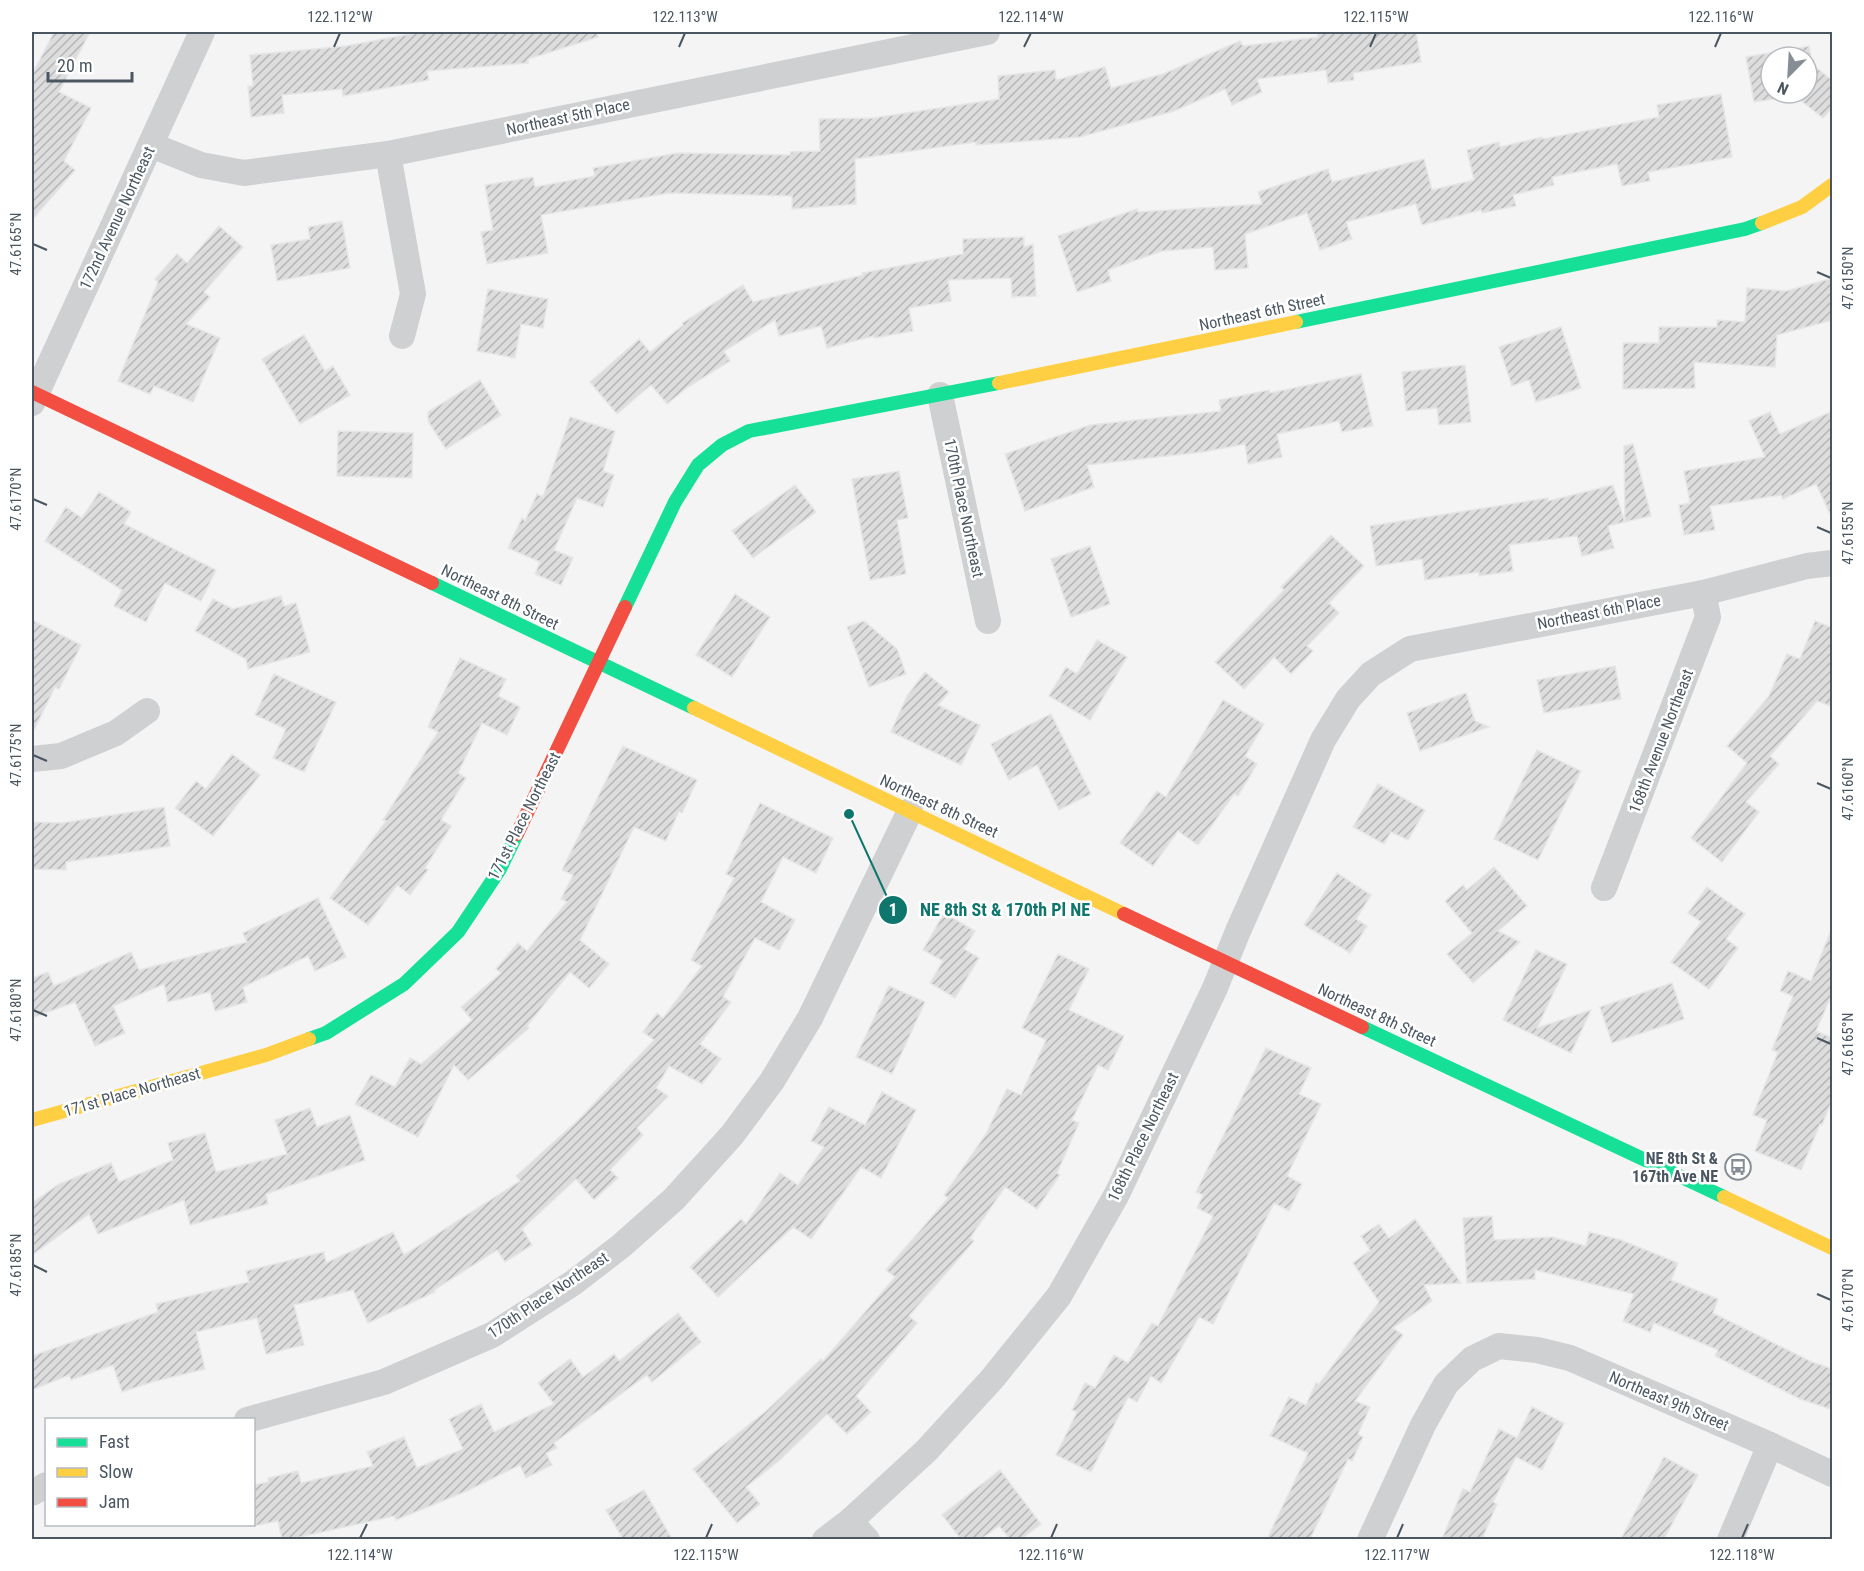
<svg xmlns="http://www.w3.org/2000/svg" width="1864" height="1571" font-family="'Roboto Condensed',sans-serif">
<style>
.building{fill:url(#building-hatch);stroke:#e5e6e7;stroke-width:1.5;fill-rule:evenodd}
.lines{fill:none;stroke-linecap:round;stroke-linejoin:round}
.street{stroke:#ced0d2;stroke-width:26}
.fast{stroke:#16e098;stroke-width:14}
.slow{stroke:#ffcf43;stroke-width:14}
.jam{stroke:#f24e42;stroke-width:14}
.ticks{fill:none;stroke:#4a5661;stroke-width:2}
.labels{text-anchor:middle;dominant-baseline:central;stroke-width:5;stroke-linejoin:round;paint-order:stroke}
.street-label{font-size:16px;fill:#4a5661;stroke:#fff}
.poi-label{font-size:16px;font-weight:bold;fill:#4a5661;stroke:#fff;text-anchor:end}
.leader{fill:none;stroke:#0f766e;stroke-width:2}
.callout-dot{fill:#0f766e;stroke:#fff;stroke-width:2}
.mark-label{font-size:18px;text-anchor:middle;font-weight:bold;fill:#fff}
.callout-label{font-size:18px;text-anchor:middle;font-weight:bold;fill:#0f766e;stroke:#fff;stroke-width:5;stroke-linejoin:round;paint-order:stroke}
.neatline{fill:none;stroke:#4a5661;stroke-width:2}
.ticks-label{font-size:15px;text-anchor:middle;fill:#4a5661}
</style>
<defs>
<pattern id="building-hatch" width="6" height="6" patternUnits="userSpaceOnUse" patternTransform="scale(1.5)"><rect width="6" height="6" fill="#ddddde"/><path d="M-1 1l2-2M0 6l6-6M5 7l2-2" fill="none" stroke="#b5b6b7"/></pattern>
</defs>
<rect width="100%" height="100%" fill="#f4f4f4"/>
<g class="building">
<polygon points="54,32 90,32 59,92 91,108 64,161 75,170 32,220 32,75"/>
<polygon points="421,32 597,32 598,37 528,59 528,63 427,71 429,80 343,96 342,89 282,95 284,113 251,117 248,86 253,86 250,55 346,46"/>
<polygon points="1317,32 1416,32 1421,62 1353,73 1354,80 1328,83 1326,70 1257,79 1262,92 1232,105 1225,89 1174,111 1080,137 976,145 976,142 855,159 856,204 792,209 792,196 669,193 541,215 548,253 487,264 481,232 493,230 485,185 533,177 535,187 595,176 593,168 678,153 791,155 790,152 820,151 819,119 873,118 999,99 998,76 1055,70 1056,80 1105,67 1111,88 1163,74 1240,41 1243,46 1318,37"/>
<path d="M1809,46L1812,64L1833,81V107L1823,118L1795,96L1754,102L1746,57ZM1771,57H1807V93H1771Z"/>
<polygon points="1721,94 1732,157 1648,172 1650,181 1622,186 1617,164 1552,177 1554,185 1513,195 1516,206 1482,213 1481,210 1422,225 1416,204 1346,222 1352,239 1320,250 1307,213 1245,234 1248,268 1215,270 1213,247 1162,251 1108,270 1111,281 1077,292 1058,236 1137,209 1138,212 1262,204 1258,192 1328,169 1332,182 1424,159 1432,190 1474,180 1467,150 1499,142 1500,147 1542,137 1543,139 1659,117 1657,105"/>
<polygon points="342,221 350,268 277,281 271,245 310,239 308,227"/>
<polygon points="219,226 243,247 204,292 210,297 186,324 220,338 193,402 154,386 150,394 118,381 158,282 155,279 177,254 187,263"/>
<polygon points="1024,237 1024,247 1033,244 1036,296 1012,297 1011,278 948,280 951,301 909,308 913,331 874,338 874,336 827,348 821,326 779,336 775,320 724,351 730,361 688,387 667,404 651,385 617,414 590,382 639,339 650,352 683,325 682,323 743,285 753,302 863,275 862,273 963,254 963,239"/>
<polygon points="1833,278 1833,320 1777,335 1775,367 1694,362 1695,388 1623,389 1623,343 1659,343 1659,327 1717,327 1717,320 1745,322 1747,288 1786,291"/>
<polygon points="488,289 548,299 543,328 521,324 515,358 477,351"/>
<polygon points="1561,327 1581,388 1536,402 1529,380 1512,386 1499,347"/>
<polygon points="304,335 325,371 333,366 350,395 300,424 262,359"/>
<polygon points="1465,365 1471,422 1439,425 1437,408 1406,411 1402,372"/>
<polygon points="1361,374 1373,426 1342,432 1339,421 1277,434 1282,457 1248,464 1245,444 1203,452 1087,465 1094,487 1025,511 1005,454 1090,425 1221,411 1219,400 1269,390 1270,393"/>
<polygon points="480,380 501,415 446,449 428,421 428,412"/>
<polygon points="1833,411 1833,520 1816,484 1783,499 1781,495 1710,506 1715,530 1684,535 1679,505 1690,503 1684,471 1765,457 1749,421 1770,412 1780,434"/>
<polygon points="570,417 615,431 603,471 614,475 603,507 577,498 554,550 573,558 561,585 535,574 540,562 508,548 522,518 525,521 537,494 543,497"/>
<polygon points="338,431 413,433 412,478 337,476"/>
<polygon points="1633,444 1651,516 1625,522 1624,446"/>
<polygon points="899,471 908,518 897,520 906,574 870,580 852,479"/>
<polygon points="795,485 816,512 753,558 732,531"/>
<polygon points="1613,485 1625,522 1608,526 1614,548 1582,556 1577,536 1509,545 1513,571 1479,576 1479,572 1425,580 1422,559 1376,566 1370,526 1548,498 1548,501"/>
<polygon points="99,492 131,512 124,524 216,570 201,601 165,583 146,622 114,606 122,590 45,541 66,507 82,518"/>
<polygon points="1331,535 1364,566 1329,603 1339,613 1307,646 1313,651 1291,674 1274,657 1244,689 1215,662 1284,590 1281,587"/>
<polygon points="1090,546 1110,604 1071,617 1051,559"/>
<polygon points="735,594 770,617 732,677 696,655"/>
<polygon points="281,596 284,606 296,603 310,652 248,669 246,659 195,631 213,599 233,609"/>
<polygon points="32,620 81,645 59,689 55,687 32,734"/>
<polygon points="864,621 897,649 906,674 869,687 847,627"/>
<polygon points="1815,621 1833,628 1833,707 1817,701 1770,756 1779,764 1746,802 1759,812 1722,862 1691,838 1747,763 1727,746 1769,696 1787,654 1800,659"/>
<polygon points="1097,640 1127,657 1090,720 1049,696 1066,667 1077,674"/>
<polygon points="460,658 506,679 498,696 520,707 507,735 482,723 458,773 466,778 441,820 451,826 425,868 428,870 410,895 397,885 368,925 330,898 386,821 383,820 438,732 428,727"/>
<polygon points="1615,666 1621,699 1544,713 1537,680"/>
<polygon points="925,672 949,692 938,705 980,725 961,765 891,732 907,696"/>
<polygon points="274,674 336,702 304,772 273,758 286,729 255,715"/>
<polygon points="1466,693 1475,721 1489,727 1420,751 1407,713"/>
<polygon points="1223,700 1264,724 1245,756 1257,764 1238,796 1234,794 1198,845 1178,831 1153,866 1120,843 1157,791 1166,797"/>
<polygon points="1051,714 1091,794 1059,810 1037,765 1009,780 991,744"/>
<polygon points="623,746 697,780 682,813 679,811 666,841 634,827 580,940 609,964 589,988 570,972 527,1026 529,1028 468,1080 454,1065 418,1137 355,1104 371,1075 395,1087 410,1058 421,1064 472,1020 461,1007 501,973 496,969 518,943 527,951 567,902 561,899 573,875 562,870"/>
<polygon points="1537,750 1581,771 1538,860 1494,839"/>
<polygon points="232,754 260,775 213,836 175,808 196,781 206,789"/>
<polygon points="1378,784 1425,810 1408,840 1391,832 1384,844 1353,827"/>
<polygon points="760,803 833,838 816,873 783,857 761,902 795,920 779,950 755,938 723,997 731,1002 700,1044 721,1059 702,1084 669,1066 656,1088 668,1096 637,1128 643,1135 610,1170 618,1178 594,1200 576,1179 522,1229 532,1245 505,1262 497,1250 434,1290 435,1292 368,1323 353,1290 294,1305 304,1345 266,1354 257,1318 196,1332 205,1369 152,1382 122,1392 113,1365 71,1380 69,1375 32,1390 32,1356 158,1312 156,1304 249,1282 246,1271 324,1252 326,1263 393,1232 404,1255 520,1181 516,1176 578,1120 654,1040 643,1032 657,1013 663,1018 702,966 691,960 734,878 726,874"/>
<polygon points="164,807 170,846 66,862 66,870 32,869 32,822 62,823"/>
<polygon points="1494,867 1527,906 1498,931 1520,942 1473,983 1447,954 1472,933 1445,901 1463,885 1467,890"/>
<polygon points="1337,873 1371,895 1356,919 1367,926 1350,953 1304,925"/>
<polygon points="1707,887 1745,914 1726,939 1738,948 1709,989 1671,962 1701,922 1688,913"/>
<polygon points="318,898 346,957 315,971 308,956 243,987 247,1002 215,1011 210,992 168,1002 164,984 113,1006 125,1033 95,1046 75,1002 32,1018 32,978 48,972 54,986 131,952 139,970 247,942 243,933"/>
<polygon points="944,913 975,931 964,949 979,958 955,998 930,983 943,961 923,950"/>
<polygon points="1831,930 1833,992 1816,1031 1833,1038 1833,1098 1822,1125 1820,1124 1801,1170 1755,1151 1767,1120 1753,1115 1778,1052 1772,1050 1793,996 1780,991 1788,971 1811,981"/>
<polygon points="1536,950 1567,964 1537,1028 1591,1010 1571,1053 1503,1020"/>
<polygon points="1058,954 1089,969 1069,1010 1124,1036 1108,1070 1098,1065 1072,1120 1079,1123 1057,1173 1060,1175 1037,1209 1005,1187 970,1238 974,1241 909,1316 917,1323 856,1396 871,1412 847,1434 827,1414 781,1459 746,1487 760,1504 737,1523 693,1469 766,1411 821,1359 823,1361 895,1277 886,1270 948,1198 944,1195 986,1134 1007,1089 1021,1095 1046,1040 1022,1028"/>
<polygon points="1672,983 1684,1019 1612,1043 1600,1007"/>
<polygon points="889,986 925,1002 892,1074 856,1057"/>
<polygon points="1266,1048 1311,1068 1299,1094 1321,1104 1287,1176 1302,1184 1289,1211 1274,1203 1213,1324 1199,1317 1161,1383 1151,1376 1137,1402 1128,1397 1091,1472 1056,1455 1077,1412 1072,1410 1085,1383 1095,1388 1114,1355 1128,1363 1152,1323 1158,1326 1213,1216 1197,1208 1203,1195 1196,1192"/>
<polygon points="882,1092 916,1110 881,1178 861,1167 811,1239 793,1227 718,1297 690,1267 741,1219 746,1224 780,1173 798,1185 824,1147 811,1141 829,1107 865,1125"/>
<polygon points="310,1108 317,1127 350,1115 365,1160 266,1194 268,1204 190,1225 184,1200 98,1234 89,1214 32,1255 32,1203 59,1184 111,1163 119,1182 173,1160 168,1143 205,1133 216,1172 287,1154 275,1120"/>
<polygon points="1492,1216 1494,1240 1552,1237 1586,1246 1589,1232 1621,1240 1678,1263 1671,1280 1718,1299 1713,1313 1812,1362 1833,1369 1833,1410 1800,1399 1715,1356 1718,1350 1654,1323 1650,1332 1623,1321 1634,1294 1535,1270 1535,1279 1467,1283 1463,1218"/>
<polygon points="1415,1219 1461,1283 1424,1285 1432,1301 1393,1328 1403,1335 1355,1401 1370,1407 1358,1434 1363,1437 1352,1461 1348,1459 1310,1539 1267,1539 1308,1453 1270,1436 1289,1397 1306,1405 1316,1383 1319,1384 1379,1302 1353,1263 1370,1250 1361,1236 1379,1224 1389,1238"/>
<polygon points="678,1313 701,1342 652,1382 647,1375 554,1443 557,1448 546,1453 552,1465 526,1478 520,1465 467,1491 396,1520 394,1516 291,1539 282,1539 278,1521 254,1526 254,1485 268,1482 268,1478 298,1471 301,1483 373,1466 367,1452 404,1437 417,1468 463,1449 449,1419 481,1404 494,1432 554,1404 538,1383 570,1359 583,1377 614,1354 619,1361"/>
<polygon points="1532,1407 1564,1423 1542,1470 1516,1457 1493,1502 1497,1504 1482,1539 1442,1539 1463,1489 1470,1492 1499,1429 1517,1438"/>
<polygon points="1664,1457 1698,1475 1664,1539 1621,1539"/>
<polygon points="1000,1470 1041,1524 1021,1539 1010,1539 999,1526 981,1539 961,1539 942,1515"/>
<polygon points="644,1490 672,1539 623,1539 606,1510"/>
</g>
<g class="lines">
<g class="street">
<polyline points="151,145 201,165 244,173 388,154 987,32"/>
<polyline points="388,154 413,294 402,336"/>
<polyline points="940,395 988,621"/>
<polyline points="32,403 202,32"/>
<polyline points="32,759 61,756 116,733 147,711"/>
<polyline points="1604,888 1708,617 1703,593"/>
<polyline points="247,1420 384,1382 492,1335 573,1283 621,1246 674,1199 732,1135 772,1081 810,1018 910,811"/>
<polyline points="32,1493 46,1485"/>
<polyline points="850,1521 867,1540"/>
<polyline points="825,1540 850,1521 926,1451 992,1379 1059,1296 1117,1194 1215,988 1238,931 1323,740 1348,699 1371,674 1410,649 1703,593 1807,566 1832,563"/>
<polyline points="1370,1540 1423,1425 1446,1384 1472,1359 1499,1346 1537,1350 1570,1358 1770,1445 1832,1474"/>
<polyline points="1730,1540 1770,1445"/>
</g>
<g class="fast">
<polyline points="1296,322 1745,229 1762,223"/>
<polyline points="432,583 694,708"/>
<polyline points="625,607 675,502 698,465 722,445 749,431 999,383"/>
<polyline points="1362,1027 1724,1197"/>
<polyline points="309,1039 326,1033 404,984 458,932 500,869 517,834"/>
</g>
<g class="slow">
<polyline points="1762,223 1802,207 1832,185"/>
<polyline points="999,383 1296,322"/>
<polyline points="694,708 1124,914"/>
<polyline points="32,1120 266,1055 309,1039"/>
<polyline points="1724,1197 1832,1248"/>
</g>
<g class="jam">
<polyline points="32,392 432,583"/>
<polyline points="517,834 625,607"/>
<polyline points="1124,914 1362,1027"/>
</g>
</g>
<path class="ticks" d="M334,47L340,33M679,47L685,33M1024,47L1031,33M1370,47L1376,33M1715,47L1721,33M33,244L47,250M1817,272L1831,278M33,499L47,505M1817,527L1831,533M33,755L47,761M1817,783L1831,789M33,1010L47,1016M1817,1038L1831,1044M33,1265L47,1272M1817,1294L1831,1300M360,1538L367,1524M706,1538L712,1524M1051,1538L1057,1524M1397,1538L1403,1524M1742,1538L1748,1524"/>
<defs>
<g id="bus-ring" transform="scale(1.35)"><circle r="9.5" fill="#fff" stroke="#868d94" stroke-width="1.5"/><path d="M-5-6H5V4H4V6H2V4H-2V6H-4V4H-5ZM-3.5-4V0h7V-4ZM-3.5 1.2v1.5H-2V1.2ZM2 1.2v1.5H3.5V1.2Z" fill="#868d94"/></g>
</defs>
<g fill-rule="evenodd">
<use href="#bus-ring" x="1738" y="1167"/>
</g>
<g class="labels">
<g class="street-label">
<text transform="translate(568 117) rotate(-12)">Northeast 5th Place</text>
<text transform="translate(117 218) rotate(-65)">172nd Avenue Northeast</text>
<text transform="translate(1262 312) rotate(-12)">Northeast 6th Street</text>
<text transform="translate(964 508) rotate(78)">170th Place Northeast</text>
<text transform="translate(500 597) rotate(26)">Northeast 8th Street</text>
<text transform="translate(1599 612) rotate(-11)">Northeast 6th Place</text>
<text transform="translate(1661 741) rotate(-69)">168th Avenue Northeast</text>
<text transform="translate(939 806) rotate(25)">Northeast 8th Street</text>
<text transform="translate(524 816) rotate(-63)">171st Place Northeast</text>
<text transform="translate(1377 1015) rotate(25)">Northeast 8th Street</text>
<text transform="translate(132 1092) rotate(-16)">171st Place Northeast</text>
<text transform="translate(1143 1137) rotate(-64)">168th Place Northeast</text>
<text transform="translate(548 1295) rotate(-34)">170th Place Northeast</text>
<text transform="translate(1669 1401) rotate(23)">Northeast 9th Street</text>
</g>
<g class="poi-label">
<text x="1718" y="1158">NE 8th St &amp;<tspan x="1718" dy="18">167th Ave NE</tspan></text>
</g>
</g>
<path class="leader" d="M849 814L893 910"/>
<g class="callout-dot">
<circle cx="849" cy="814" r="6"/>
<circle cx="893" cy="910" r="15"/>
</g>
<g class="mark-label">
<text x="893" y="916">1</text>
</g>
<g class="callout-label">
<text x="1005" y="916">NE 8th St &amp; 170th Pl NE</text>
</g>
<rect width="1864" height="1571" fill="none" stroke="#ffffff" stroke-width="66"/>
<rect x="45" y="1418" width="210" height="108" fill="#ffffff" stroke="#b7bbc0" stroke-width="1.5"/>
<rect x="57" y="1438" width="30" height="9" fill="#16e098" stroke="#b7bbc0" stroke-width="1.5"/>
<text x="99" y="1448" font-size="18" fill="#4a5661">Fast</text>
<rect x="57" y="1468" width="30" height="9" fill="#ffcf43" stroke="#b7bbc0" stroke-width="1.5"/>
<text x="99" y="1478" font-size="18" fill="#4a5661">Slow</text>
<rect x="57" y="1498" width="30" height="9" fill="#f24e42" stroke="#b7bbc0" stroke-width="1.5"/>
<text x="99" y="1508" font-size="18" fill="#4a5661">Jam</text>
<g transform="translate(1789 75) rotate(204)"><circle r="28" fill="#ffffff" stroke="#b7bbc0" stroke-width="1.5"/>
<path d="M0-4.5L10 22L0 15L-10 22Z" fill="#868d94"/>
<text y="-9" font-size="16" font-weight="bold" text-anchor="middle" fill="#4a5661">N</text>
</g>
<path d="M48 72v9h84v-9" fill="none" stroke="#4a5661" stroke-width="3"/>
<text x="57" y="72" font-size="18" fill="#4a5661" stroke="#ffffff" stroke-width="4.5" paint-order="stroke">20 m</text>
<rect x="33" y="33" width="1798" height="1505" class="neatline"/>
<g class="ticks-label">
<text x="340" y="22">122.112°W</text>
<text x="685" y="22">122.113°W</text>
<text x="1031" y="22">122.114°W</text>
<text x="1376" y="22">122.115°W</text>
<text x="1721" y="22">122.116°W</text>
<text transform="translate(16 244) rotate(-90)" y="5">47.6165°N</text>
<text transform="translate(1848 278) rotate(-90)" y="5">47.6150°N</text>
<text transform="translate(16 499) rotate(-90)" y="5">47.6170°N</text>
<text transform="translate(1848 533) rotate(-90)" y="5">47.6155°N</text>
<text transform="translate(16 755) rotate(-90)" y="5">47.6175°N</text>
<text transform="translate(1848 789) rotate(-90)" y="5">47.6160°N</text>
<text transform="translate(16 1010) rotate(-90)" y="5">47.6180°N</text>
<text transform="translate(1848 1044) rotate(-90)" y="5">47.6165°N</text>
<text transform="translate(16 1265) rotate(-90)" y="5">47.6185°N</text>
<text transform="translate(1848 1300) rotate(-90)" y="5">47.6170°N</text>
<text x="360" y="1560">122.114°W</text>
<text x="706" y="1560">122.115°W</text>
<text x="1051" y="1560">122.116°W</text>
<text x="1397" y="1560">122.117°W</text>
<text x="1742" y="1560">122.118°W</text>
</g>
</svg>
